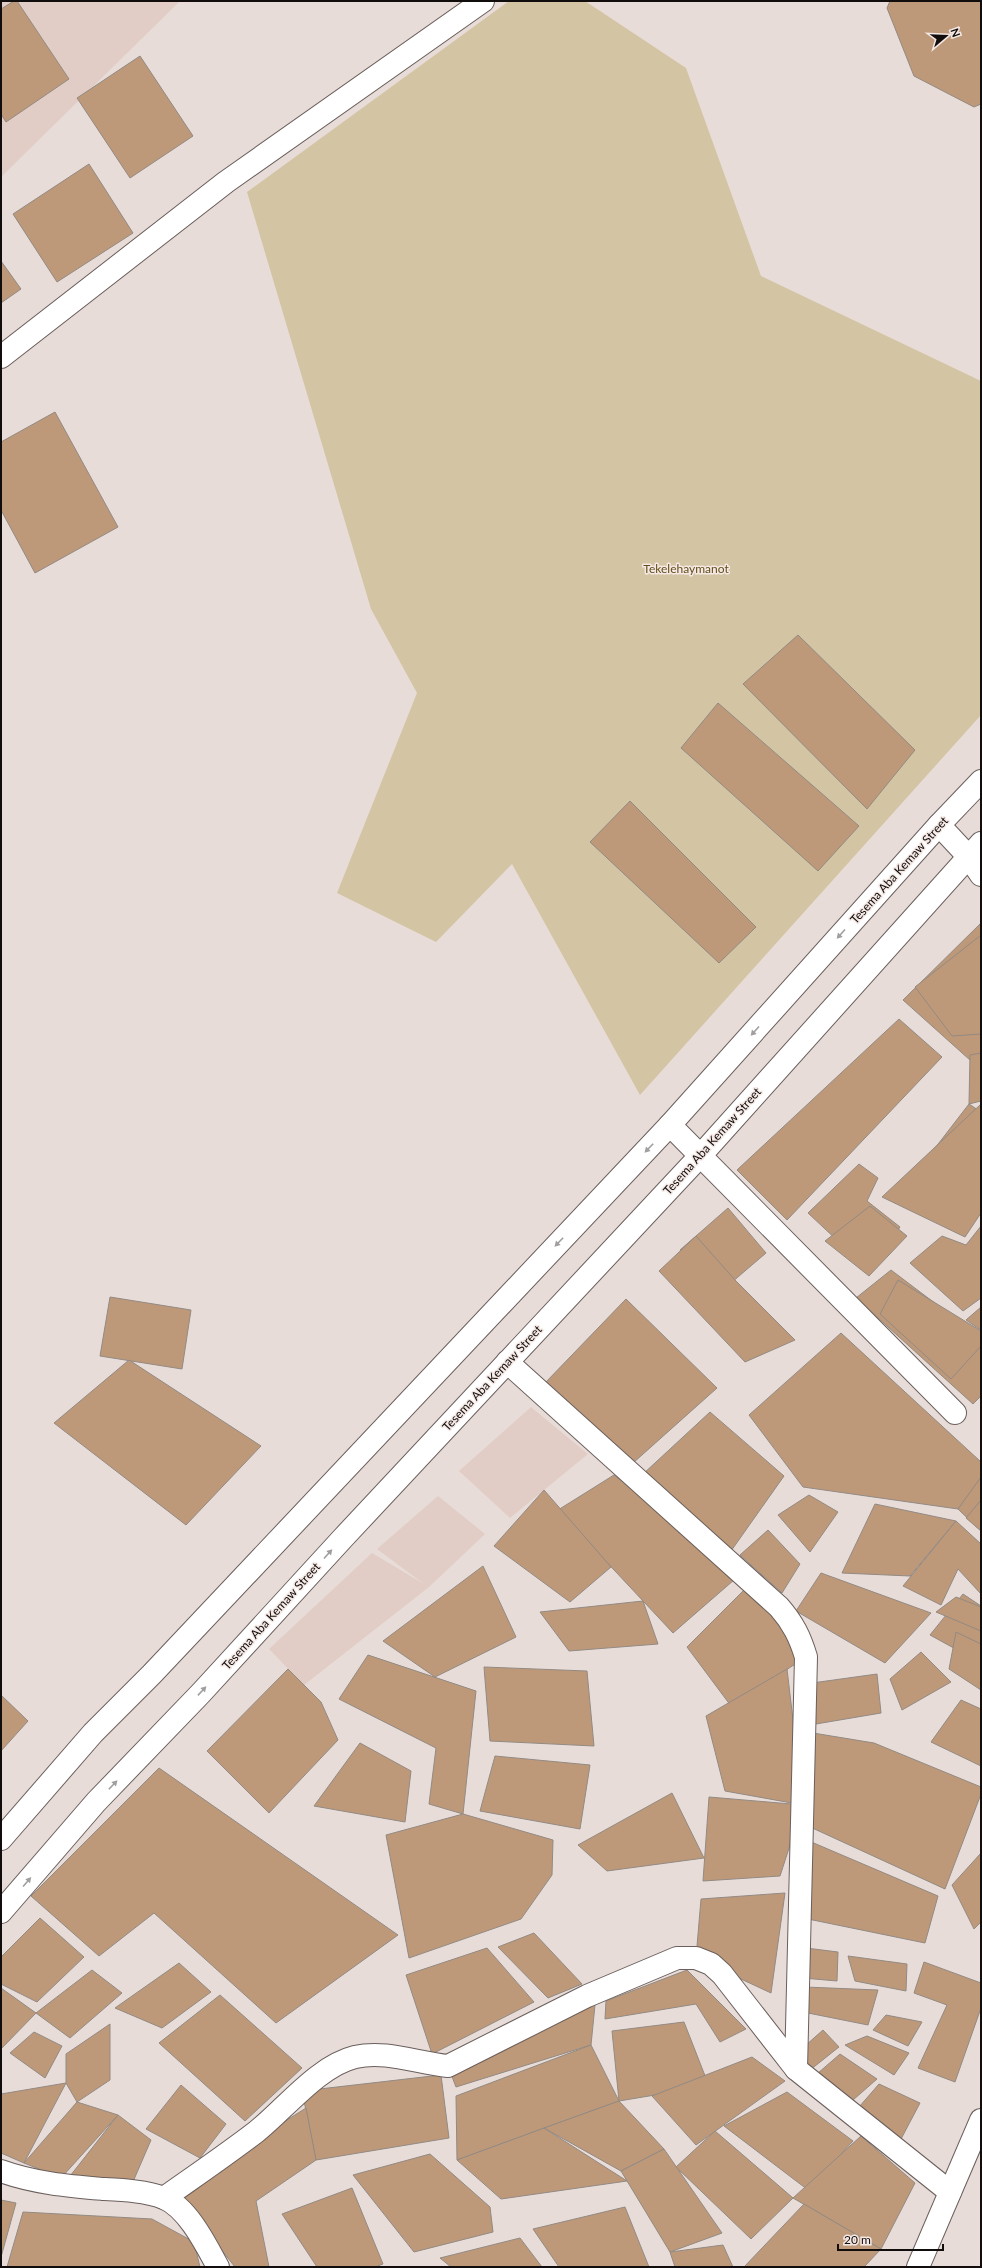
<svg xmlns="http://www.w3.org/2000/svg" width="982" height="2268" font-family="Lato,sans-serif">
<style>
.built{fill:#e1cdc6}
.green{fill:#d3c4a4}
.building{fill:#be9979;stroke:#928a83}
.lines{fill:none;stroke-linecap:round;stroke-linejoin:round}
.minor-casing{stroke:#6a5f5c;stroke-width:24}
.tertiary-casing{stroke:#6a5f5c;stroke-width:24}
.primary-casing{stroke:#6a5f5c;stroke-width:24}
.minor{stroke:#fff;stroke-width:22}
.tertiary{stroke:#fff;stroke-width:22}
.primary{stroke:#fff;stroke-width:22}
.oneway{fill:#a09e9e}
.labels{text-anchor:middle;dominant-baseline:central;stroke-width:3;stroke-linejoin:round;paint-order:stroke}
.park-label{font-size:12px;fill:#634e1a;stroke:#f5e9e5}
.street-label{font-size:12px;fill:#110d0c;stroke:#f5e9e5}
</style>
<rect width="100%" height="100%" fill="#e8dcd8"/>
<g class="built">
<polygon points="1,1 180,1 1,177"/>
<polygon points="531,1407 588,1454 510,1518 459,1471"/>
<polygon points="438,1496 485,1534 429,1587 304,1685 269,1649 372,1553 424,1584 377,1549"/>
</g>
<polygon class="green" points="509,1 585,1 686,68 761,276 981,381 981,715 640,1095 512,864 436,942 337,893 417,693 371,609 247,192"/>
<g class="building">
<polygon points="14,1 17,1 69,79 6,122 1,114 1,9"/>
<polygon points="890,1 981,1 981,104 974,107 914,76 887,8"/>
<polygon points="140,56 193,136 130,178 77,98"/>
<polygon points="89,164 133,233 57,282 13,214"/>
<polygon points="1,261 21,289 1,303"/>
<polygon points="55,412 118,527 35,573 1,510 1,442"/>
<polygon points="798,635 915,750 867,809 743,684"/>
<polygon points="718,703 859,826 818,871 681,748"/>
<polygon points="630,801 756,927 719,963 590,842"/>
<polygon points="981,923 981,1069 980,1069 903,1000"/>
<polygon points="981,935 981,1034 952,1036 915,987"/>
<polygon points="899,1019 942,1057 787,1220 737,1170"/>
<polygon points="981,1053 981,1101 969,1104 970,1055"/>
<polygon points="969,1104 981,1112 981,1198 965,1221 940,1195 905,1187"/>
<polygon points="981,1104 981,1213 965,1237 882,1197"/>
<polygon points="859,1164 878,1178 867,1201 900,1227 870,1271 808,1213"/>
<polygon points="870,1206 907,1236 869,1276 825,1241"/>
<polygon points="728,1208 766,1253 718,1294 680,1250"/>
<polygon points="981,1226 981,1298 963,1311 910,1263 942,1236 966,1245"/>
<polygon points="696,1236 735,1280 795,1340 745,1362 659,1271"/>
<polygon points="891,1270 981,1338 981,1396 973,1404 856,1298"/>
<polygon points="898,1280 981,1331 981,1346 951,1379 880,1314"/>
<polygon points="110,1297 191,1310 182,1369 100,1356"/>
<polygon points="626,1299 717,1388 633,1463 545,1383"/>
<polygon points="981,1307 981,1330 966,1320"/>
<polygon points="841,1333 981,1462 981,1480 958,1509 803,1487 749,1415"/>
<polygon points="129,1360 261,1446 186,1525 54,1423"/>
<polygon points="710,1412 784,1476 731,1551 642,1475"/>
<polygon points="614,1475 742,1573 673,1633 558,1510"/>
<polygon points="981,1477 981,1531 958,1509"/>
<polygon points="544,1490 611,1567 570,1602 494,1546"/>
<polygon points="809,1495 838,1512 810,1552 778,1515"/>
<polygon points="981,1500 981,1531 966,1518"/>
<polygon points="875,1504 956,1521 910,1576 842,1573"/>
<polygon points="956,1521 981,1544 981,1594 958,1569 941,1605 903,1586"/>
<polygon points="768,1530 800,1564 782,1593 740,1555"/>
<polygon points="483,1566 516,1637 435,1677 383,1641"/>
<polygon points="821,1573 931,1613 885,1663 796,1611"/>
<polygon points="752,1582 806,1657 731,1706 687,1647"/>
<polygon points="963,1594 981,1606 981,1663 930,1635"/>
<polygon points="956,1597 981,1607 981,1631 936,1612"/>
<polygon points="643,1601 658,1644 569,1651 540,1612"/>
<polygon points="956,1632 981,1644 981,1690 949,1669"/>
<polygon points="921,1652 951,1682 902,1710 890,1679"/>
<polygon points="368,1655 476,1691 463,1814 429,1804 436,1748 339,1699"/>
<polygon points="484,1667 587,1671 594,1746 490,1741"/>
<polygon points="288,1669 321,1702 338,1740 269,1813 207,1751"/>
<polygon points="787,1669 803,1805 725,1791 706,1716"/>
<polygon points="877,1674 881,1713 810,1725 812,1683"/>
<polygon points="1,1695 28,1721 1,1751"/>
<polygon points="961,1700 981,1709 981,1766 931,1742"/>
<polygon points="813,1733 874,1743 981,1787 981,1794 945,1889 808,1826"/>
<polygon points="360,1743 411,1771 405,1822 314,1806"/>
<polygon points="495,1756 590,1765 580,1829 480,1811"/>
<polygon points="159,1768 398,1935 276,2023 154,1913 99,1956 31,1896"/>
<polygon points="672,1793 704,1858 607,1871 578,1845"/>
<polygon points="709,1797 803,1805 780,1876 703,1881"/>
<polygon points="463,1814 553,1840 552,1875 521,1919 409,1958 386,1835"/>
<polygon points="809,1841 938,1896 925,1943 808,1919"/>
<polygon points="981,1853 981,1922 974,1929 952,1885"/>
<polygon points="785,1893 771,1993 696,1958 701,1899"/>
<polygon points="40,1918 84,1957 37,2002 1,1984 1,1957"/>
<polygon points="534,1933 582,1984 548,1998 498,1947"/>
<polygon points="487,1948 534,2002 432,2054 406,1975"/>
<polygon points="806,1948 838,1952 837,1981 803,1978"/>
<polygon points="848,1956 907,1964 906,1991 855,1981"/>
<polygon points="924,1962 981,1983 981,2008 955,2082 918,2068 947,2005 914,1993"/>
<polygon points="179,1963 211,1992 162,2028 115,2008"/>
<polygon points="92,1970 122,1993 70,2038 36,2013"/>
<polygon points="687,1970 746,2029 720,2042 696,2004 605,2019 606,2001"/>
<polygon points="805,1987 878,1990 868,2025 803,2012"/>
<polygon points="1,1988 36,2013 1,2049"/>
<polygon points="220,1995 302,2068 245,2121 159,2043"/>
<polygon points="595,2005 591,2045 456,2087 448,2066"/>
<polygon points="886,2015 922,2022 908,2046 873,2030"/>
<polygon points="684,2022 709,2086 619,2101 612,2031"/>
<polygon points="110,2024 110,2080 77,2102 66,2083 66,2054"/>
<polygon points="823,2030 839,2047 810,2070 797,2053"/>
<polygon points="34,2032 62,2046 45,2078 10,2053"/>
<polygon points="867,2036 909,2053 894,2075 845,2045"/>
<polygon points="591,2045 619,2101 457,2160 456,2096"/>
<polygon points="840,2054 877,2079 845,2107 810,2080"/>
<polygon points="752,2057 785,2081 696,2145 652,2096"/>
<polygon points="441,2075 449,2138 316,2160 302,2091"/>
<polygon points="66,2083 24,2163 1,2153 1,2094"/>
<polygon points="879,2084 920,2103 901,2139 853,2114"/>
<polygon points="181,2085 226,2124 200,2158 146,2129"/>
<polygon points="787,2092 853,2141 808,2190 724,2126"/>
<polygon points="619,2101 664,2149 621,2171 544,2128"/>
<polygon points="77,2102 118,2115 61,2178 24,2163"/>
<polygon points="306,2108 316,2160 256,2201 269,2267 235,2267 175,2191"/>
<polygon points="118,2115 151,2140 129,2191 63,2185"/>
<polygon points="544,2128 627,2181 501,2199 457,2160"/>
<polygon points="715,2131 793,2198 751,2239 676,2167"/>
<polygon points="861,2136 915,2183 881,2249 793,2198"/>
<polygon points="664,2149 722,2233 670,2252 621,2171"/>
<polygon points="430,2154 490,2207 493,2232 414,2252 353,2175"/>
<polygon points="352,2188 383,2264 375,2267 317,2267 282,2214"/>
<polygon points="1,2200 16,2203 1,2257"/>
<polygon points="804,2204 881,2249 864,2267 744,2267"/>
<polygon points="625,2207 649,2267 559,2267 533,2229"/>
<polygon points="23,2212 152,2219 194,2242 200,2267 7,2267"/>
<polygon points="520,2238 542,2267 451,2267 440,2258"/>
<polygon points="723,2245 733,2267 675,2267 670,2252"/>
</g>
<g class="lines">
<g class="minor-casing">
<g id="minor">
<polyline points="1,357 226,182 483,1"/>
<polyline points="939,825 968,856 981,875"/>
<polyline points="670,1125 955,1413"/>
<path d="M507,1362L779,1607C793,1623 800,1637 806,1657L796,2069"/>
<path d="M1,2171C34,2183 69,2186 103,2189C123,2190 146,2191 164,2198C188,2208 206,2245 218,2267"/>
<path d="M164,2198C195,2176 226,2155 256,2132C285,2109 318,2066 355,2057C386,2050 417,2063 448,2066L587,1996L677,1958H696L711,1964L722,1974L796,2069L950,2192"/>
</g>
</g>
<g class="tertiary-casing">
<polyline id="tertiary" points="918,2267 981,2120"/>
</g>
<g class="primary-casing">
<g id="primary">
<polyline points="1,1839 93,1733 152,1674 670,1125 939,825 981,781"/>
<polyline points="1,1912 96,1802 201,1693 343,1538 701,1155 981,843"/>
</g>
</g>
<use href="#minor" class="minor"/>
<use href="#tertiary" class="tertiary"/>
<use href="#primary" class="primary"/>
</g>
<defs><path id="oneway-solid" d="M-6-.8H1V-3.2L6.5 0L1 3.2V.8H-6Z"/></defs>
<g class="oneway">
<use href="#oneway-solid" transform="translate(841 934) rotate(132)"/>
<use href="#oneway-solid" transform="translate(755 1031) rotate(132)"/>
<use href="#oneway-solid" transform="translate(649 1148) rotate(134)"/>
<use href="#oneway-solid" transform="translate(559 1242) rotate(134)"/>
<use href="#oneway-solid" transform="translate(328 1554) rotate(-48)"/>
<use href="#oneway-solid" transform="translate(202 1691) rotate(-47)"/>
<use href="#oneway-solid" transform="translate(113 1785) rotate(-46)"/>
<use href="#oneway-solid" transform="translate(27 1882) rotate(-49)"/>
</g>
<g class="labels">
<g class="park-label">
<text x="686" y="568">Tekelehaymanot</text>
</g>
<g class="street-label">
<text transform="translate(899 870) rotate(-48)">Tesema Aba Kemaw Street</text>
<text transform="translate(712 1141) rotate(-48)">Tesema Aba Kemaw Street</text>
<text transform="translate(492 1378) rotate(-47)">Tesema Aba Kemaw Street</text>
<text transform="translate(271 1616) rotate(-48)">Tesema Aba Kemaw Street</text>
</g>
</g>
<rect width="982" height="2268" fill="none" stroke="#110d0c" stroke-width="4"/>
<g transform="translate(946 36) rotate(71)" stroke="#f5e9e5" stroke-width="3" paint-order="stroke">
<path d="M0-3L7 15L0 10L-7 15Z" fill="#110d0c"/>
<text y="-6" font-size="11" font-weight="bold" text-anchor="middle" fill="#110d0c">N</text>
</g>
<path d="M838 2244v6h105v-6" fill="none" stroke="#110d0c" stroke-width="2"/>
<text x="844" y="2244" font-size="12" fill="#110d0c" stroke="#f5e9e5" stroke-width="3" paint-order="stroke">20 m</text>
</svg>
